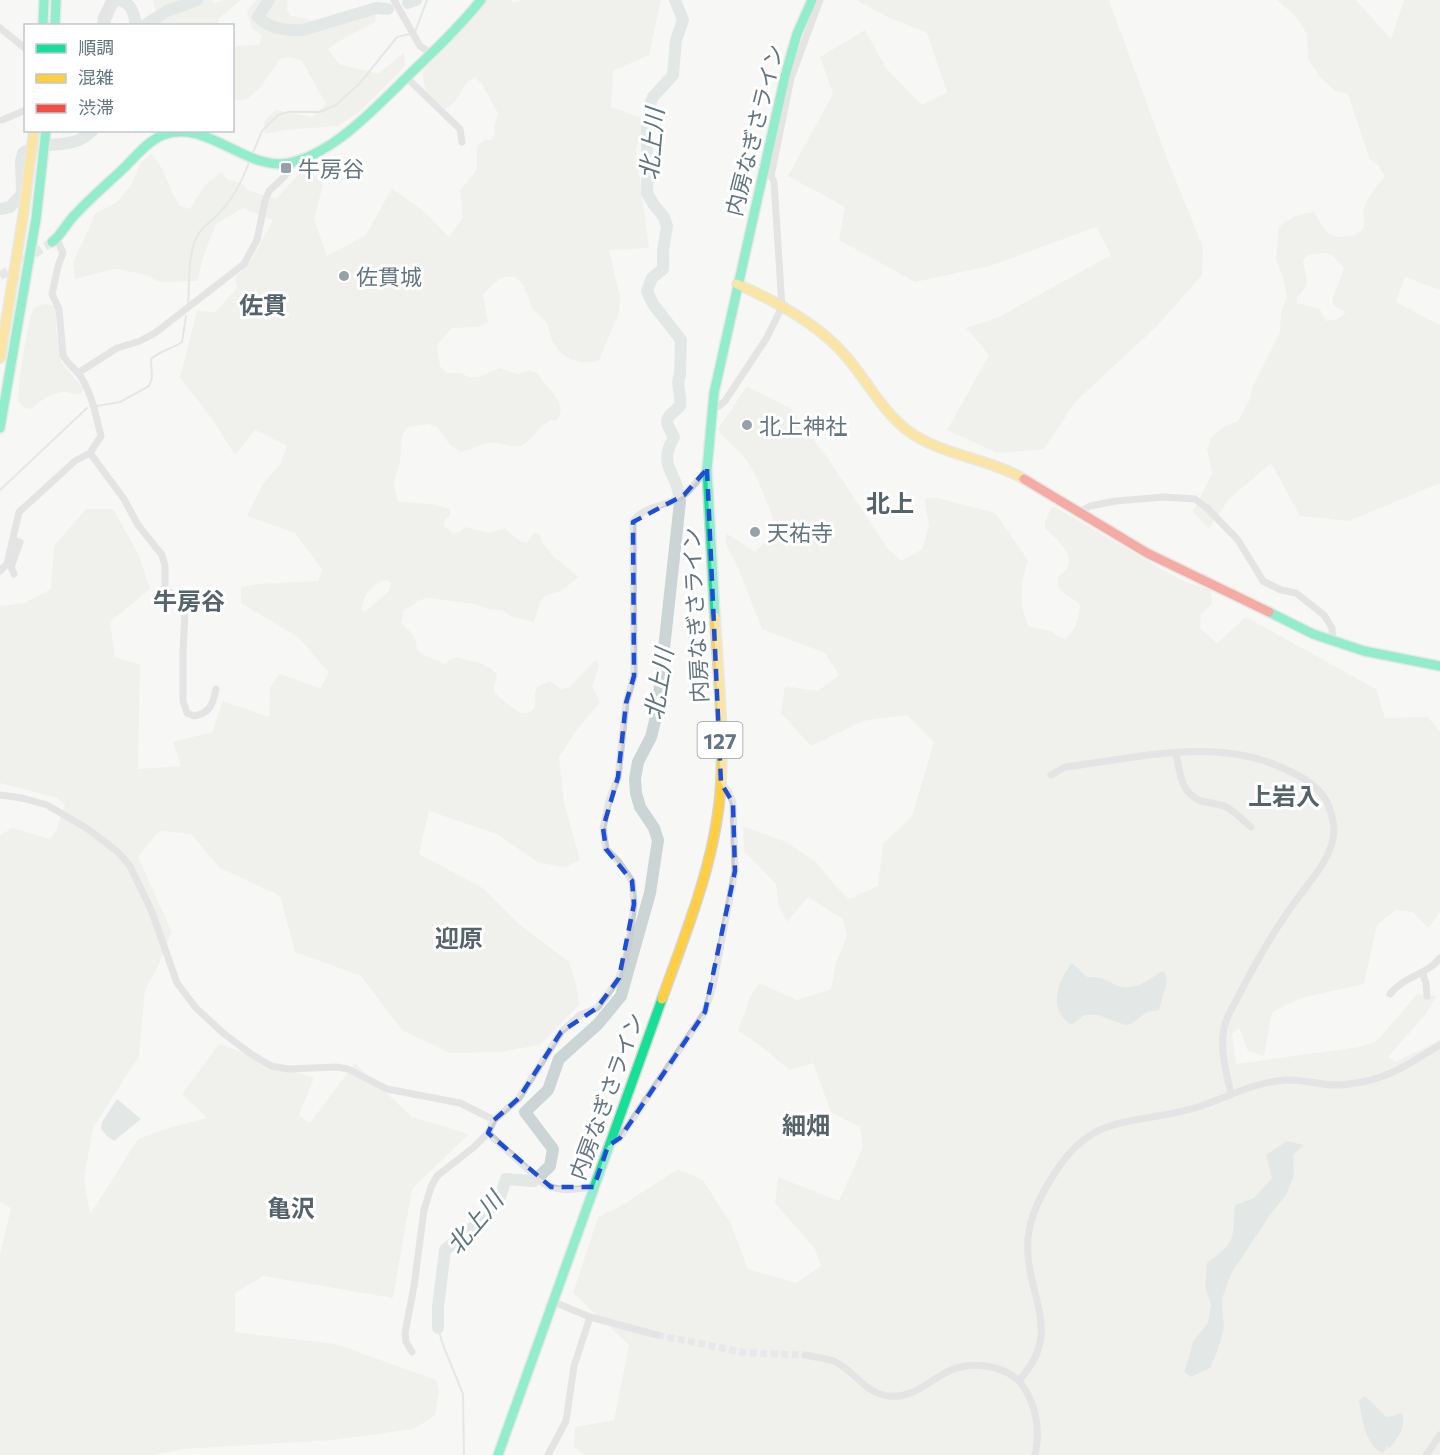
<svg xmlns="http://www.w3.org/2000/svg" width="1440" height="1455" font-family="Commissioner,'Noto Sans JP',sans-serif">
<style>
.green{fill:#e6e9e3;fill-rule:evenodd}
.water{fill:#cbd5d6}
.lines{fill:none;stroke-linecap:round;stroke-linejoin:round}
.stream{stroke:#cbd5d6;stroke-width:2}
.river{stroke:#cbd5d6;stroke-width:12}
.street-tunnel{stroke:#d2d6d9;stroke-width:7;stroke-dasharray:7 3.5;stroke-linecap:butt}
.secondary-tunnel{stroke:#d2d6d9;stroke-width:9;stroke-dasharray:9 4.5;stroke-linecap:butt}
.fast-casing{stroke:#d4d5d5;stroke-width:12}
.slow-casing{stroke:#d4d5d5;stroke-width:12}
.jam-casing{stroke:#d4d5d5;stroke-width:12}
.street{stroke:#cbcccd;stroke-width:7}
.fast{stroke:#16e098;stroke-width:9}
.slow{stroke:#ffcf43;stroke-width:9}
.jam{stroke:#f24e42;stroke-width:9}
.marked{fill:none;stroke:#1d4ed8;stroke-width:4.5;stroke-dasharray:12 8;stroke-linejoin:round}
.poi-dot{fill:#96a2aa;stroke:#fff;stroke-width:2}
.labels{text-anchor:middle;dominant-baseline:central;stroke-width:6;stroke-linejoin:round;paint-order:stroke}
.shield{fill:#fff;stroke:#919ea7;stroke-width:1.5}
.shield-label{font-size:21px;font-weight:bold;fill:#627581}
.street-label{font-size:22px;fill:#627581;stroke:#fff}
.poi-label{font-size:22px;fill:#627581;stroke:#fff;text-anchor:start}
.water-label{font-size:24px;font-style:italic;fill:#5d757c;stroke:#fff}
.neighbourhood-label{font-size:24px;font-weight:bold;fill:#54636c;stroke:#fff}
</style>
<rect width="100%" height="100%" fill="#f7f7f6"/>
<g class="green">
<polygon points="153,0 212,0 214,4 223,0 241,0 219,18 217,26 159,25"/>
<polygon points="256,0 288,0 287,10 291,16 305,18 330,29 347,12 378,1 375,22 343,39 328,49 339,64 378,74 404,52 405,66 358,113 338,126 285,130 265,134 264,121 276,110 312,117 326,104 302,61 290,57 280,59 260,88 247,99 233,101 233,46 259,45 262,36 252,28 247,11"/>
<path d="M486,0H511L513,3L520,0H661L649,55L613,71L611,107L640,117L643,127L636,150L649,248L609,250L620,297L619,313L599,360C582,366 563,360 554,344C550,339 550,332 548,326C545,319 537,314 532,308C529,303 529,296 526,291C514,265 496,279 483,295L488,322L478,327L452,328L437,345L440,366L447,373H461L469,377H478L500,368L518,374L528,370L539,374C546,390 571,403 556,421L552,420C539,424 535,437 524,444C516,450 506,444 497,443C484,441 473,449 461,452L450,445L437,427L428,424L408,427L402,435L400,463L395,478L394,486L398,502L433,504L450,509V515L444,521V526L453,533L459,532L465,527L490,533L504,528L520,541L527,543L534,533L540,534L542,542L554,557L579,577L561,591L546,595L540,602L534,622L510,616L502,610L488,609L475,604L427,598L417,601L414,605L404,610L401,623C410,632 417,637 417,650L422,654L445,664L449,660L458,657C465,660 470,661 477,662C483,663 485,667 491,668L497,675C497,680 494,685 494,689C494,695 518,713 523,713C529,714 532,711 535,707V693L537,687L550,681L561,689L570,687L596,659L599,666L592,686L600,702L576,731L559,757L564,802L580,860L566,867L539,863L497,834L429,811L419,854L483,888L519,924L569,962L576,983L579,1005L540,1045L500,1052L450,1053L402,1030L361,976L295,952L280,896L220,868L191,834L159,831L138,857L172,932L155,973L145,989L139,1056L93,1128L84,1179L90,1214L138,1139L168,1128L207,1118L182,1094L219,1044L314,1078L299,1115L310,1123L355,1063L412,1117L469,1134L412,1189L393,1298L263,1276L235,1293V1332L336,1344L436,1380L439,1391L435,1415L414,1429L333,1440L185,1449L153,1455H0V1254L11,1208L0,1202V835L12,828L50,839L56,830L65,804L57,798L0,783V606L25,603L51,589L54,546L86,509H113L139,555L150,589L110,622L115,657L140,665L138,769L181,766L173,742L212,732L223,701L269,717L270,687L280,674L320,688L329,673L298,637L241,603V587L257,584L318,581L322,569L295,533L247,516L263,484L280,464L287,446L255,430L235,455L212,419L180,377L197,311L215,312L237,288L235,278L252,259L273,220L243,208L216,224L202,260L198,281L160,282L143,274L115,269L75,279L73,263L95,214L117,202L131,185L141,162L151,154C166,168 168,189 180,206L190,209L206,184L222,172L227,179L243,184L247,190L276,199L302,170L318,177L323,185L314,219L327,256L366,235L392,188L426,213L449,237L463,217L460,191L477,169V146L485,140H491L495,134L494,126L498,113L481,83L475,77C460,83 460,104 445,109C441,104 435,102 430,97C423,87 421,75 425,64L481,9ZM386,580L391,583L389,591L365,612L362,609C363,594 372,584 386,580Z"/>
<polygon points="856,0 1109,0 1168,161 1203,247 1202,275 1157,326 1075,402 1044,449 997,453 947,430 989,355 966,328 999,317 1111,255 1096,227 990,266 915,282 839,240 845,207 788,176 833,94 820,57 865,30 886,68 922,105 947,92 927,33 888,17"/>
<path d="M1277,0H1356L1391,39L1404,0H1440V290L1405,277L1396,302L1440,325V483L1349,521L1300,516L1271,463L1229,499L1209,529L1193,512L1212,473L1207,449L1211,437L1224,427L1238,421L1250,399L1252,388L1280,332L1281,311L1287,298L1283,277L1276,260L1279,227C1289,217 1300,214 1314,212C1318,218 1323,229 1328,233C1336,239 1358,238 1363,228C1366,222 1362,215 1364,209C1368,197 1376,185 1385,177L1379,166L1370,160L1348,94L1335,91L1320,77L1308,59L1307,34L1295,16ZM1325,253L1333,256L1344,268L1332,300L1334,306L1346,312L1338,319L1326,321L1320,309L1297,303V297C1312,283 1306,279 1303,261L1308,255Z"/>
<path d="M45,304L58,306L56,329L61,362L83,388L81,394C75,394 71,393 66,392C53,391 40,401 31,409L25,408C23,406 20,404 19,401C16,394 28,319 33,310C35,306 40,305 45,304Z"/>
<path d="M747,386L791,409L831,463L888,549L902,561L922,549L929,526L925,503L926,498H938L995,513L1028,560C1021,583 1018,604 1029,627L1052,631L1058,637L1064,639C1077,631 1078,618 1080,605C1070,594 1054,593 1058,577C1083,560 1059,542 1045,528V522L1051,508L1055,507L1163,570L1186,582L1211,590L1212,604L1201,614L1200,628L1217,643L1246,617L1376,689L1385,718L1428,717L1440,732V912L1428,928L1413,912L1396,910L1377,925L1364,984L1301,998L1272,1012L1264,1056L1248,1051L1239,1028L1232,1034L1236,1064L1359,1047L1377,1041L1417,994L1437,996L1424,1016L1388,1057L1395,1062L1440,1040V1455H585L574,1447L575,1427L614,1420L629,1345L573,1293L598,1217L621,1206L678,1169L703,1180L731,1224L748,1269L796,1283L821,1266L815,1249L775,1203L778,1177L839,1201L863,1147L860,1127L831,1112L813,1063L790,1070L758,1044L738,1031L750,997L759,983L797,1000L831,989L836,962L847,936L843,919L808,897L787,922L778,904L776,884L744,851L743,826L786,842L816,862L834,884L849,899L878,886L883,844L912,816L934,742L907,715L863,721L811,746L781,713L785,686L818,691L839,675L825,653L762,629L738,568L726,545V533L755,552L777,530C771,513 756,470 744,457C735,446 726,442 718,429Z"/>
</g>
<g class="water">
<path d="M1072,963L1087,977C1101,977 1103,978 1114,984C1133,993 1147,981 1162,971L1165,973L1167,981L1159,1010L1147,1012L1131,1024L1125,1025L1098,1015H1084L1072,1025C1047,1011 1057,981 1072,963Z"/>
<polygon points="117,1099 141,1119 114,1141 107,1136 101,1129 102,1122"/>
<path d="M1287,1141L1304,1145L1293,1155L1294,1175L1286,1195L1270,1215L1231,1274L1222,1299L1224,1329L1216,1355L1210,1368L1191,1377L1184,1372L1194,1340L1208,1323L1211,1305L1205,1286L1207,1263C1237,1241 1232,1240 1235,1205L1254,1198L1272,1178L1266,1155Z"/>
<path d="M1365,1396L1385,1416L1389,1417L1401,1413C1408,1426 1397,1438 1390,1448L1387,1447L1383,1453C1366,1447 1361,1417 1359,1400Z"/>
</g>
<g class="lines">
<g class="stream">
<polyline points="415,32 427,0"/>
<polyline points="252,155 262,131 278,115 288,112 320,112 336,105 360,83 397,37 410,34"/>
<path d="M188,303C190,282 187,254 198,235C202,227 211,222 217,215C232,201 243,179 250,160"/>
<path d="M97,406L120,402L149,386L152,378L151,359C159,351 172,349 182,342L186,316"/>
<polyline points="0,490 87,408"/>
<polyline points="438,1328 443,1345 463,1394 464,1455"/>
</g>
<g class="river">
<path d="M269,0L258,17C270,29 287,31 303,30L376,8L388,9"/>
<polyline points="408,3 416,0"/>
<path d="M102,26L114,0C131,0 134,12 136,26"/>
<polyline points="143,26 167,11 197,0"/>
<path d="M0,209L10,207L22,194L21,161L23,153C47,138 72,152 93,130"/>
<path d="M438,1328V1307L445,1250L476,1225L500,1197L506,1179L534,1181L550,1166L553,1149L525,1112L548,1090L559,1059L598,1024L621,996L650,893L658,840L654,828L640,807L636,793L635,779L638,762L651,737L657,713L680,502C679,472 656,468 674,437C663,418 665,420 680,406C682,396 675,383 680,375L681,340L653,304L647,291L652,278L663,269V251L667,226L664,217L654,205L647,193V128L650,104L653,97L673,75L676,40L683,20L675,0"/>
</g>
<polyline class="street-tunnel" points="657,1335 747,1353 805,1355"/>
<polyline class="secondary-tunnel" points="0,276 52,242"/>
<g class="fast-casing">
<g id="fast">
<polyline points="43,26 44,0"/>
<polyline points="55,26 56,0"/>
<path d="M52,242C61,235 65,226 72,218C88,200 107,184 125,167C136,156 148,141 163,135C198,122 229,152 261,161C271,164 283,165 293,162C337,151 380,103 412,72C436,49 460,26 481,0"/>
<polyline points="0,428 36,219 46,130"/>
<polyline points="1269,612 1313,634 1364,651 1440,666"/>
<polyline points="715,617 707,469 714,393 785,76 797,34 812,0"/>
<polyline points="498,1455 662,999"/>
</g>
</g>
<g class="slow-casing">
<g id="slow">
<path d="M737,284C773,300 817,324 843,353C866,378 880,409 907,430C939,455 988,458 1024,479"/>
<polyline points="0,358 23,217 34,130"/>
<path d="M662,999C687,929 717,858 721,782C724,727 718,671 715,617"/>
</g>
</g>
<g class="jam-casing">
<polyline id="jam" points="1024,479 1147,553 1269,612"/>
</g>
<g class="street">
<polyline points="394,0 420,46 431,53"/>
<polyline points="109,26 101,18 110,0"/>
<polyline points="0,28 26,49"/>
<polyline points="406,77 460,129 462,142"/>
<polyline points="2,120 26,110"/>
<polyline points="771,176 791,78 820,0"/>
<polyline points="78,373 117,348 140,341 155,333 244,264 257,240 265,201 269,191 284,177 294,161"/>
<polyline points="712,409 719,406 725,401 766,339 782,307 774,182 766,166"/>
<path d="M90,453L124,499L138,525L162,555L165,566V588L183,605L185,612L183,652V701L187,713L194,716C211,713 213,703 216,689"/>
<polyline points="1079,512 1090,506 1116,501 1164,497 1195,499 1207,508 1238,540 1263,581 1281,590 1296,593 1324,615 1332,628 1333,641"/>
<polyline points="13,540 20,542 11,567 14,574"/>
<path d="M0,571L7,564L19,512L75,461L90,453L101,436C96,416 91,389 78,373C72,366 67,363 63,355L59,309L52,294L58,266L63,253L57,239"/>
<path d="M1176,753C1180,772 1180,793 1201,801C1209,803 1217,804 1224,806C1234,810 1243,821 1251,827"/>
<path d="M1051,775L1065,767C1139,758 1220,735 1289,771C1305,778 1319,787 1327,802C1333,816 1337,831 1331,846C1324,867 1307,885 1294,903C1273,932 1256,962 1240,993C1233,1007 1224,1020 1223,1035C1221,1055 1227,1075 1231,1094"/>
<polyline points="0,795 22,798 47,805 88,829 119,853 130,866 152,912 177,983 196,1008 223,1033 251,1054 271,1066 288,1069 336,1067 348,1069 387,1089 460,1103 494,1120"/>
<polyline points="1422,972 1426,983 1427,996"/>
<path d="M1390,994C1404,976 1427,975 1440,958"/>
<path d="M488,1133L543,1183C559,1193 576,1189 594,1187"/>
<polyline points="611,1144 620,1138 705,1012 713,986 735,871 733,803 729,792 721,783"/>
<polyline points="554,1302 590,1317 657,1335"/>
<path d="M412,1352L406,1342L405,1333L414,1286L424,1210L431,1187L437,1176L474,1147L488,1133L494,1120L519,1098L561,1032L580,1015L597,1008L607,995L619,978L628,948L634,904L632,881L618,861L606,849L603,828L609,801L618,777L626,703L634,676L633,522C643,505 670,506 684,495C693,488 700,477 707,469"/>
<path d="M805,1355C814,1357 827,1358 836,1362C855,1372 866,1394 889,1396C914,1399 930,1379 951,1370C976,1360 1011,1366 1025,1389C1037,1409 1040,1432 1035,1455"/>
<path d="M1019,1380C1066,1331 1023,1292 1028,1238C1030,1214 1043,1191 1056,1171C1066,1156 1078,1142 1094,1133C1121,1118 1161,1118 1191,1109C1223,1100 1252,1082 1286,1080C1303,1079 1319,1085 1336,1085C1345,1085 1357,1083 1367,1081C1395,1075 1416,1059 1440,1045"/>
<polyline points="548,1455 566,1421 574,1366 590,1317"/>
<polyline points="1426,1455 1440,1435"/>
</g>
<use href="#fast" class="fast"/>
<use href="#slow" class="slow"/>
<use href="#jam" class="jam"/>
</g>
<path d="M0 0H1440V1455H0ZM707,469L721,783L733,803L735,871L705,1012L620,1138L608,1146L594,1187H551L488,1133L494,1120L519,1098L561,1032L597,1008L619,978L634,904L632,881L606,849L603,828L618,777L626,703L634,676L633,522L684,495Z" fill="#f7f7f6" fill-opacity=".55" fill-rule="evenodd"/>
<path class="marked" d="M707,469L721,783L733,803L735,871L705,1012L620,1138L608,1146L594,1187H551L488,1133L494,1120L519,1098L561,1032L597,1008L619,978L634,904L632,881L606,849L603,828L618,777L626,703L634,676L633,522L684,495Z"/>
<g class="poi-dot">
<rect x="280" y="162" width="12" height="12" rx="3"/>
<circle cx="344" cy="276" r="6"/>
<circle cx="747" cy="425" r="6"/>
<circle cx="755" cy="532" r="6"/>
</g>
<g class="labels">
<rect class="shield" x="697.5" y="722" width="45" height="36" rx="4.5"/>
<g class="shield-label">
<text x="720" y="740">127</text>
</g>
<g class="street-label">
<text transform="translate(754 130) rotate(-76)">内房なぎさライン</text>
<text transform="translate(695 615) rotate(-93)">内房なぎさライン</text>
<text transform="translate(606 1096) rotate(-70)">内房なぎさライン</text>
</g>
<g class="poi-label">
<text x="298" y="168">牛房谷</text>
<text x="356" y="276">佐貫城</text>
<text x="759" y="425">北上神社</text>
<text x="767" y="532">天祐寺</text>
</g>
<g class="water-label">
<text transform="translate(651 144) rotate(-85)">北上川</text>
<text transform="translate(658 684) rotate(-81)">北上川</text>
<text transform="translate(474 1222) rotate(-50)">北上川</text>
</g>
<g class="neighbourhood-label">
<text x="263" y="304">佐貫</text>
<text x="890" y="502">北上</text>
<text x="189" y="600">牛房谷</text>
<text x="1284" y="795">上岩入</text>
<text x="459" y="937">迎原</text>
<text x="806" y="1124">細畑</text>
<text x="291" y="1207">亀沢</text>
</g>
</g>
<rect x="24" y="24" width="210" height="108" fill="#ffffff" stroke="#c0c8cd" stroke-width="1.5"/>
<rect x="36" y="44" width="30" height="9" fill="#16e098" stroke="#c0c8cd" stroke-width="1.5"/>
<text x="78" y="54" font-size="18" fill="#627581">順調</text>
<rect x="36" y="74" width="30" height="9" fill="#ffcf43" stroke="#c0c8cd" stroke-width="1.5"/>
<text x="78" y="84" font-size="18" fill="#627581">混雑</text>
<rect x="36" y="104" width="30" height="9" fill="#f24e42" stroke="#c0c8cd" stroke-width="1.5"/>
<text x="78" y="114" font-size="18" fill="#627581">渋滞</text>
</svg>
